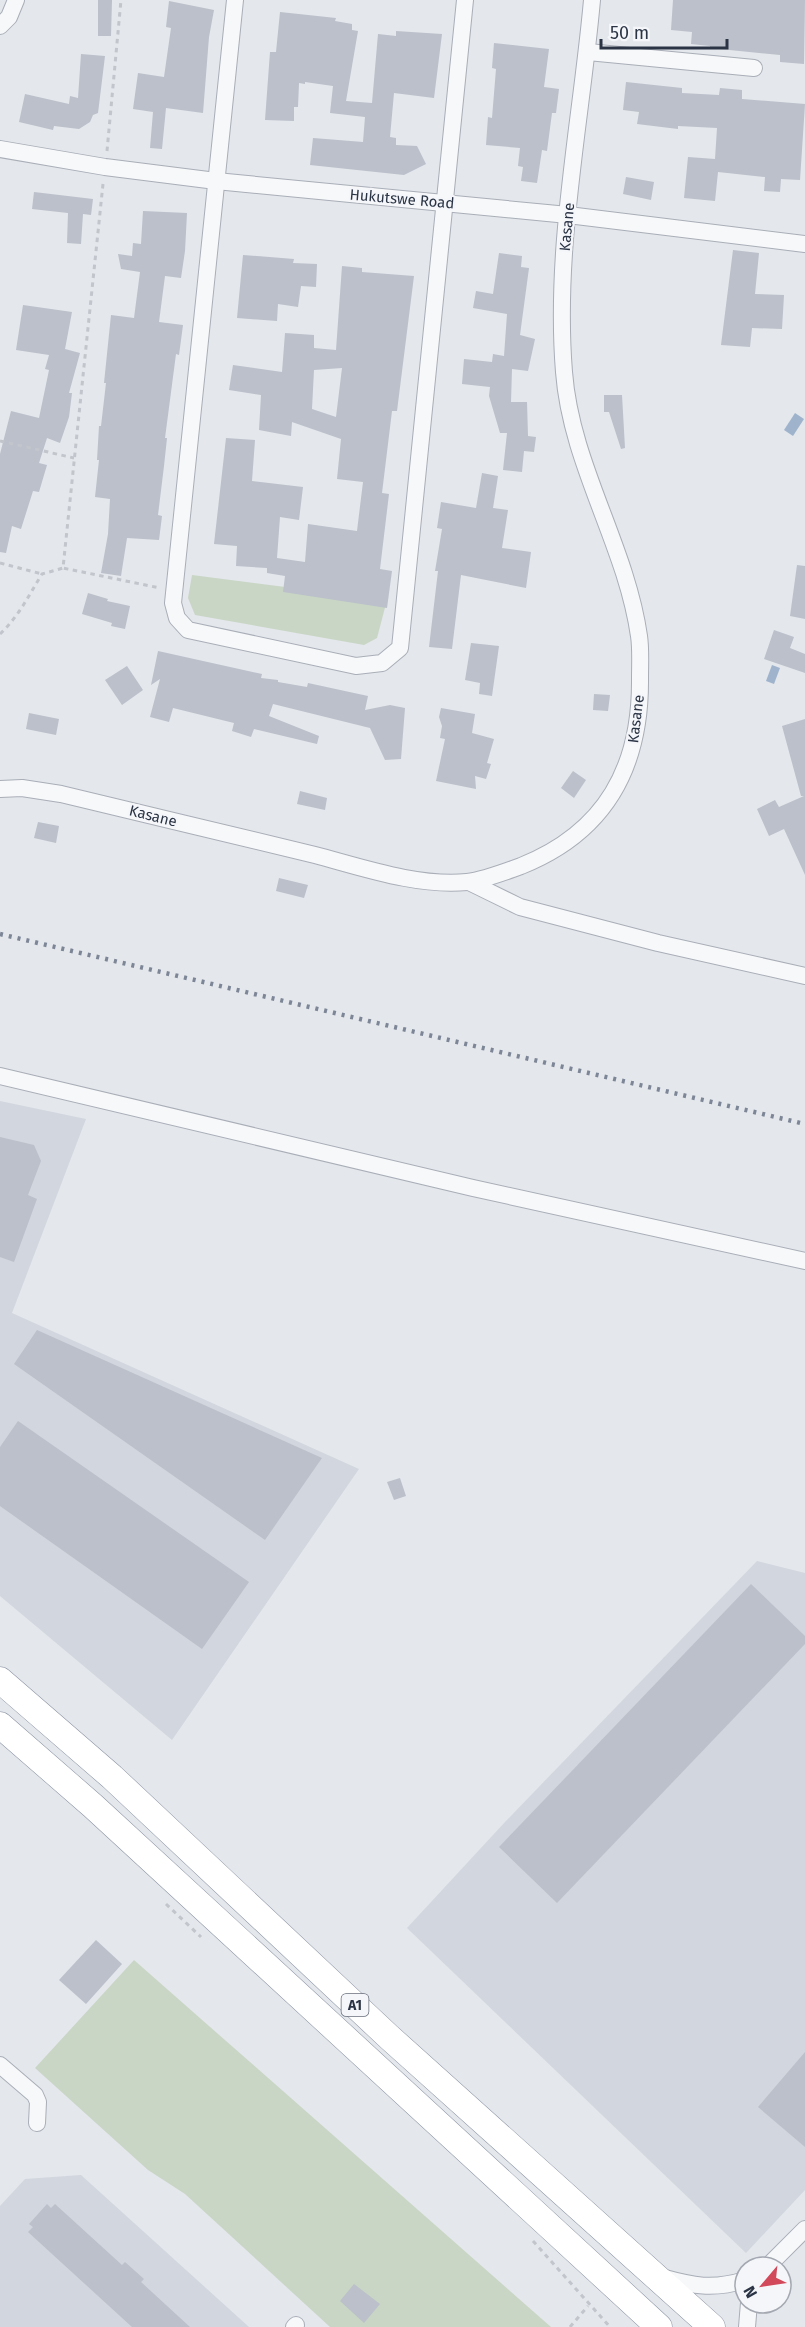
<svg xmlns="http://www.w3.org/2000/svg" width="805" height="2327" font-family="'Fira Sans',sans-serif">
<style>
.built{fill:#d2d6de}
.green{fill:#c9d6c5}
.water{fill:#9fb4cc}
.building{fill:#bbc0ca;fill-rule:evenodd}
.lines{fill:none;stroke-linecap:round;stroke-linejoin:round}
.minor-casing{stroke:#a9aeb7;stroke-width:18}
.highway-casing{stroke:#8b94a3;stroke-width:27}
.path{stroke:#c2c5cb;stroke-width:3;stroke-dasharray:4.5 4.5;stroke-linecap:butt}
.minor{stroke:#f7f8fa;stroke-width:16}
.highway{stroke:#fff;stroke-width:26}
.rail{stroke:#7d8696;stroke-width:4.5;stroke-dasharray:3 6;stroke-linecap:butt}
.labels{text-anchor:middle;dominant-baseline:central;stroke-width:4.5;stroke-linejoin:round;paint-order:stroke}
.shield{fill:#f4f6f9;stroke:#676e7b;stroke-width:1.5}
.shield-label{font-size:14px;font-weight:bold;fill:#2b3445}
.street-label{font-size:15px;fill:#2b3445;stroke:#f4f6f9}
</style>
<rect width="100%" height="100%" fill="#e4e7ec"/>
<g class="built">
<polygon points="0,1101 86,1119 12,1313 359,1469 172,1740 0,1596"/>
<polygon points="757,1561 805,1573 805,2190 746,2253 407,1928 505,1822"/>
<polygon points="81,2175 249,2327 0,2327 0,2206 25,2179"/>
</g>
<g class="green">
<polygon points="192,575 387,600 377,638 364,645 195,615 188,598"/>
<polygon points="134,1960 551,2327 330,2327 185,2194 148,2170 35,2068"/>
</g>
<g class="water">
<polygon points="795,413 804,419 793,436 784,430"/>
<polygon points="772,665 780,668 774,684 766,681"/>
</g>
<g class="building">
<polygon points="98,0 112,0 111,36 98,36"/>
<polygon points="673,0 805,0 804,64 780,62 780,55 710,48 710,46 691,44 692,32 671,30"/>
<polygon points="169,1 214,10 209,37 203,113 166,108 162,149 150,148 153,112 133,109 138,73 164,77 171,28 166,27"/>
<polygon points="280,12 336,18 335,21 352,24 352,30 358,31 346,101 372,103 378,34 396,36 396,31 442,34 434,98 394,93 390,137 396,138 396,145 417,146 426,164 404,175 310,165 313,138 363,142 365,117 330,113 333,86 305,82 305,84 299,83 298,107 294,107 294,121 265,120 270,52 276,52"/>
<polygon points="494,43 549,49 544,87 559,89 556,113 552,113 547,151 542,150 537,183 521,181 523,167 518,166 520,148 486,145 488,117 492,118 496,69 492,68"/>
<polygon points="81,54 105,56 98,113 93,115 90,122 79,129 54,126 53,130 19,122 25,94 69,104 70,96 78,98"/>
<polygon points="626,82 682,88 682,93 719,95 720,88 742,90 742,99 805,104 800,180 781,179 780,192 764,191 765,177 718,172 715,201 684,198 688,157 715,159 717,128 678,126 678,129 637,124 639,112 623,110"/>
<polygon points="626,177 654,182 651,200 623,194"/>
<polygon points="34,192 93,199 91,215 83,214 81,244 67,243 68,213 32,209"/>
<polygon points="143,211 187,213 185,251 181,278 165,276 159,322 183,325 179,355 176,354 165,438 167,438 164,466 158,515 162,516 159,540 127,538 121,576 101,573 108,534 110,499 95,497 99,460 97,460 99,426 101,426 106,383 104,383 111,315 134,318 140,272 121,269 118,254 132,256 133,243 141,244"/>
<polygon points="733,250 759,253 755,294 784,295 782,329 752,328 750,347 721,345"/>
<polygon points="499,253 522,256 521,267 529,268 520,335 535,339 528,371 512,369 511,402 527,402 528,436 536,437 534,452 524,451 522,472 503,470 507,433 500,433 489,396 490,387 462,384 464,359 492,362 493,354 504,356 507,314 473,308 476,291 493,294"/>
<polygon points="243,255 294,259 293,263 317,264 316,287 301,286 298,307 278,304 277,321 237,318"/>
<path d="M342,266L362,268V272L414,276L397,411H392L382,493L389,494L380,569L392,571L387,608L283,592L285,576L267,573V568L236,566L237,546L214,544L226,438L255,440L252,481L303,487L299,520L280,517L277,558L305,562L308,524L357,531L363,482L337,479L341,439L292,422L291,436L259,430L261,395L229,390L233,365L282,372L285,333L314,335V348L336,350ZM342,368L336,417L312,409L314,370Z"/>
<polygon points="23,305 72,312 65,349 80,353 69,393 72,393 69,417 60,443 47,438 39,463 47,465 39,492 33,491 21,529 12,526 6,553 0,552 0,454 11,411 39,418 49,370 45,369 49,355 16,350"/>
<polygon points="604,395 622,395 625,448 621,449 609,412 604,412"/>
<polygon points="482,473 498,476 493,508 508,510 502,548 531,552 526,588 461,575 452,649 429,647 438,571 435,571 442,529 437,528 441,502 476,508"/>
<polygon points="797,565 805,566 805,619 790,616"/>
<polygon points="88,593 108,599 107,601 130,606 125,629 111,626 112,623 82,614"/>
<polygon points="774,630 794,637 790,648 805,654 805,673 764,659"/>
<polygon points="471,643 499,646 492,696 479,694 480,683 465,680"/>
<polygon points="158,651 262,674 261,678 278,680 278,682 307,687 308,683 368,696 365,710 390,705 405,708 401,759 385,760 370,728 273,704 269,716 319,736 317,744 254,729 251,737 232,731 234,723 173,708 169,722 150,717 160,679 151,685"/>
<polygon points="127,666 143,690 122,705 105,680"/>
<polygon points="594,694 610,695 608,711 593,710"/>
<polygon points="441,708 475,714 472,733 494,739 487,763 491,764 486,779 475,776 476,789 436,781 445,739 440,738 442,726 439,717"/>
<polygon points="29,713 59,719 56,735 26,729"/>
<polygon points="805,719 805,875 784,829 769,836 757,809 775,800 779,807 804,796 801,796 782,726"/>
<polygon points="573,771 586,780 574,798 561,788"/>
<polygon points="300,791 327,798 325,810 297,804"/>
<polygon points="38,822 59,826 56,843 34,838"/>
<polygon points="279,878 308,885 304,898 276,891"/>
<polygon points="0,1137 34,1145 41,1161 28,1195 37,1199 14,1262 0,1257"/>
<polygon points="37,1330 322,1458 265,1540 14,1364"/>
<polygon points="18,1421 249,1582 202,1649 0,1506 0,1447"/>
<polygon points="400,1478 406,1496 394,1500 387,1482"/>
<polygon points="751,1584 805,1636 805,1644 557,1903 499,1847"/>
<polygon points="96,1940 122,1964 86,2004 59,1980"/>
<polygon points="805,2052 805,2147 758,2107"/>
<polygon points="47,2204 51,2208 55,2204 122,2265 125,2262 144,2279 141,2282 190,2327 132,2327 28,2232 33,2227 29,2224"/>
<polygon points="354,2284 380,2304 364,2323 340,2301"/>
</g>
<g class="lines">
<g class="minor-casing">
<g id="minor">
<polyline points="235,0 173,603 177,618 188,630 356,666 382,663 400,648 465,0"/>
<polyline points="0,26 9,17 16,0"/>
<polyline points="588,52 754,68"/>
<polyline points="0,149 105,167 216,181 568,215 805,244"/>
<path d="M0,789L22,788L61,794C146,814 230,835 315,855C361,867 418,887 467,882C484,880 504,872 521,866C606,832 641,767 640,678C640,664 641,649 639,636C626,545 571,465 564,372C554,248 581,123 592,0"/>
<polyline points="469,882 520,907 658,943 805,976"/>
<polyline points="0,1076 473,1188 805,1261"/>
<polyline points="0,2065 35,2095 38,2102 37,2123"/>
<polyline points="767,2267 805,2229"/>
<path d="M661,2277C693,2286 713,2290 745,2280"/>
<polyline points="294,2327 296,2325"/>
<polyline points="747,2327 749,2303"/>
</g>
</g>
<g class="highway-casing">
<g id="highway">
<polyline points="0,1680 112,1777 389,2037 712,2327"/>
<polyline points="0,1725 93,1806 659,2327"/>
</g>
</g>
<g class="path">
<polyline points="107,151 121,0"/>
<polyline points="103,184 63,568 160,588"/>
<polyline points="0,441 74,458"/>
<polyline points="0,563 42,574"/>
<path d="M0,634C19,616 29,595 42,574L63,568"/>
<polyline points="166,1904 201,1937"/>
<polyline points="533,2241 610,2327"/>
<polyline points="570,2327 588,2306"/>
</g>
<use href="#minor" class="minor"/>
<use href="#highway" class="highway"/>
<polyline class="rail" points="0,934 805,1124"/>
</g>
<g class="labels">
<rect class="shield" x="341.5" y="1994" width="27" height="22" rx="4.5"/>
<g class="shield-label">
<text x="355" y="2005">A1</text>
</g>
<g class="street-label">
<text transform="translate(402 199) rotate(5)">Hukutswe Road</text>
<text transform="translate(567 227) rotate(-85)">Kasane</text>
<text transform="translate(636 719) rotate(-83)">Kasane</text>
<text transform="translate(153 816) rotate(14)">Kasane</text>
</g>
</g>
<g transform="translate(763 2285) rotate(241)"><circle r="28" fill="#f4f6f9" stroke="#a4a8b1" stroke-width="1.5"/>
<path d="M0-4.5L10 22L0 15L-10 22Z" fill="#d1495b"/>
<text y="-9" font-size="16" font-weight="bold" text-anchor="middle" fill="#2b3445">N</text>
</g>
<path d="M601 39v9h126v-9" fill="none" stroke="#2b3445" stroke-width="3"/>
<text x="610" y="39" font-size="18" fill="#2b3445" stroke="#f4f6f9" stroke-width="4.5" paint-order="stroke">50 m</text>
</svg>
